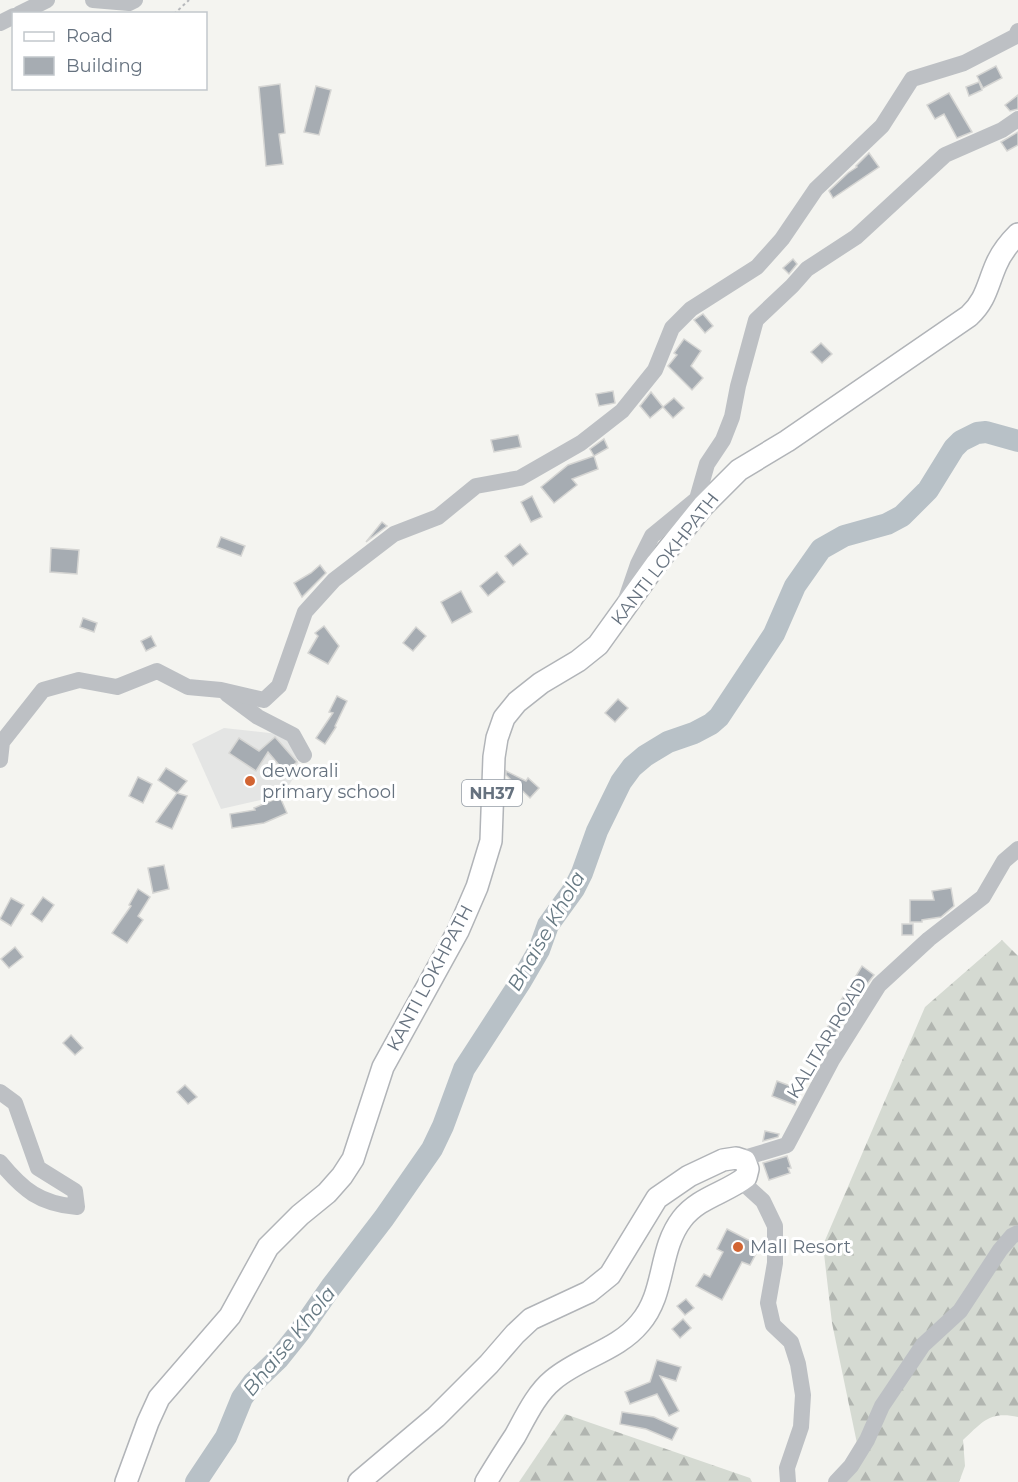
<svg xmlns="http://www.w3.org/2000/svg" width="1018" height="1482" font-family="Montserrat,sans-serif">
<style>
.built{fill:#e4e5e4}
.forest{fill:url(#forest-firs)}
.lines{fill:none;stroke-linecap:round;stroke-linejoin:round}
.river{stroke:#b8c1c7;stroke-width:22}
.building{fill:#a6acb2;stroke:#d5d5d3;stroke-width:1.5}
.major-casing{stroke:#b1b4b8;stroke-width:24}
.path{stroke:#b7b9bc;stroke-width:2;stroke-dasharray:3 3;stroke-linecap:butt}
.minor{stroke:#bdc0c4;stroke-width:16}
.major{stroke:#fff;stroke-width:21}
.poi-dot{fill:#d26432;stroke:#fff;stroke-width:2}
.labels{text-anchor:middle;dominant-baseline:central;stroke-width:6;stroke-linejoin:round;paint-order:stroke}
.shield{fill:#fff;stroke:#949ca5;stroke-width:1.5}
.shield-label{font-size:16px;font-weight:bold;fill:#66727f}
.street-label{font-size:18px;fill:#66727f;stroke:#fff}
.poi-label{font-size:18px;fill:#66727f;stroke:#fff;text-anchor:start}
.water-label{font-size:20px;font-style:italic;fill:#667983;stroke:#fff}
</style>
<defs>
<pattern id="forest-firs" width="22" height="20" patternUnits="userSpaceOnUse" patternTransform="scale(1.5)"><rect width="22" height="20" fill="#d5dad2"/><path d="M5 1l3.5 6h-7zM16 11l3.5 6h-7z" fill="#b1b5b0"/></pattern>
</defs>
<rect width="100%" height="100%" fill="#f4f4f0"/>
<polygon class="built" points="224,728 287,735 300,767 283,795 221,809 192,744"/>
<g class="forest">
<path d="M1002,940L1018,956V1417C989,1411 983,1422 963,1440L965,1466L959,1482H844L859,1453L832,1323L823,1245L925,1007Z"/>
<polygon points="565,1414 750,1478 752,1482 519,1482"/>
</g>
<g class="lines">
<polyline class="river" points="196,1482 226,1437 242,1398 253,1383 279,1358 299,1333 331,1287 384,1218 432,1149 443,1126 464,1069 521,981 539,950 548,925 574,889 582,873 597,831 621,782 632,767 645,756 668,742 694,733 711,724 719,717 774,634 795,586 821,549 844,536 887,524 902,516 928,490 954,448 961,441 977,433 986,432 1018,441"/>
</g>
<g class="building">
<polygon points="996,66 1002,78 983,88 977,76"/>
<polygon points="979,82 982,90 969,96 966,87"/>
<polygon points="280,84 285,133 279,134 283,164 266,166 259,87"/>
<polygon points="316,86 331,90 319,135 304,132"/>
<polygon points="949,93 972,132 957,138 944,114 935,119 927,105"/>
<polygon points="1018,95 1018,109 1010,111 1005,105"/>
<polygon points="1018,132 1018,145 1007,151 1001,142"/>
<polygon points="869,153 879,167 833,198 829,191 848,173 857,167 856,166"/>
<polygon points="793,259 797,264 789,274 783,268"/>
<polygon points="703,314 713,326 705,333 694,320"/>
<polygon points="684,339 701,351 691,366 703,378 692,390 668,366 677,355 674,353"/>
<polygon points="821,343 832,354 822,363 811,352"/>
<polygon points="613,391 615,403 599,406 596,394"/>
<polygon points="651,392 663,407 650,418 640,406"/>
<polygon points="674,398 684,408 673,418 663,407"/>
<polygon points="518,435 521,447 494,452 491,440"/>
<polygon points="604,439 608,448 594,456 590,449"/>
<polygon points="594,456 598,469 572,479 577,485 554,503 541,487 568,465"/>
<polygon points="532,496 542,517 531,522 521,502"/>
<polygon points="382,522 387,526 366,542"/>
<polygon points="221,537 245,546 241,556 217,547"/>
<polygon points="520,544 528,554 513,566 505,556"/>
<polygon points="51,548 79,550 77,574 50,572"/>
<polygon points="320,565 326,573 302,597 294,583 311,573"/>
<polygon points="497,572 505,582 488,596 480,586"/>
<polygon points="461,591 472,612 452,623 441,602"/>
<polygon points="83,618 97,623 94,632 80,627"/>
<polygon points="324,626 339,646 328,664 308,653 318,636 315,633"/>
<polygon points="416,627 426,636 413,651 403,643"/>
<polygon points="151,636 156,646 146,651 141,641"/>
<polygon points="337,696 347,701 335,726 336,727 325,744 316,738 333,713 329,712"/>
<polygon points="618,699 628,708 615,722 605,713"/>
<polygon points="275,737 297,762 285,772 268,752 256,771 229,753 239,738 259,751"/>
<polygon points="166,768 187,781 177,793 187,796 172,829 156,822 177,793 158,780"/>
<polygon points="506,771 526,781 528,778 539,788 530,798 506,775"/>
<polygon points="138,777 152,784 143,803 129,796"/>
<polygon points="280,797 287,813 264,823 232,828 230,814 255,810 254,808"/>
<polygon points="164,865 169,889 153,893 148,868"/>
<polygon points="951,888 954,906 941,917 922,920 922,922 910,922 910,900 934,900 932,891"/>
<polygon points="138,889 150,897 138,916 143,920 127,943 112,933 131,906 129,905"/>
<polygon points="43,897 54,905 42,922 31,914"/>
<polygon points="11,898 24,905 11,926 0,919"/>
<rect x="902" y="924" width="11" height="11"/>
<polygon points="15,947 23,957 9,968 1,959"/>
<polygon points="862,966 874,975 858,996 831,1041 822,1036 839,1009 837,1007"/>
<polygon points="71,1035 83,1048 75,1055 63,1043"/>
<polygon points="777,1081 801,1090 795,1105 772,1096"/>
<polygon points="185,1085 197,1097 188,1104 177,1092"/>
<polygon points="765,1131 779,1134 778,1137 763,1141"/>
<polygon points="787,1156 791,1168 788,1168 790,1173 769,1180 763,1163"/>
<polygon points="727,1229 760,1246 750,1265 742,1262 722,1300 696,1286 704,1274 710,1277 723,1252 717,1249"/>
<polygon points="686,1299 694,1308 685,1315 677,1306"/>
<polygon points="683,1319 691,1328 680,1338 672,1329"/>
<polygon points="657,1360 681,1367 676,1381 660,1376 679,1411 669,1416 657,1394 630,1404 625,1392 650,1382"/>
<polygon points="622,1412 654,1417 678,1428 672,1440 646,1429 620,1424"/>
</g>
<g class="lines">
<g class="major-casing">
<g id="major">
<path d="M126,1482L148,1422L159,1398L230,1316L268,1247L300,1215L327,1193L342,1176L353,1159L383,1067L458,931L477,887L491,841L494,757L497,738L504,718L517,702L541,683L578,661L598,645L657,563L703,506L739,470L787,441L969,316C986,300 987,286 996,265C1001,253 1009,243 1018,234"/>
<path d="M359,1482L436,1417L489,1364L515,1334L531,1319L589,1292L610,1275L657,1198L689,1176L723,1160L736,1158L745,1161L748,1169L746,1177C726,1193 699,1197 682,1219C658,1250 666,1293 640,1323C617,1351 580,1357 553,1380C536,1394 526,1416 515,1436C505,1451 495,1467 486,1482"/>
</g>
</g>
<polyline class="path" points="174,14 189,0"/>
<g class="minor">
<polyline points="93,0 129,3 135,0"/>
<polyline points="19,14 47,0"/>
<polyline points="0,23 14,16"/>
<polyline points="626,599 638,564 652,536 697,499 707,464 723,440 732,417 738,386 756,320 792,286 807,269 856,237 945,155 1002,130 1018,119"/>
<polyline points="227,694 258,717 293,735 304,755"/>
<polyline points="0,760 2,742 43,690 79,680 117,687 157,671 188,687 221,690 264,700 279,686 305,612 334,580 394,534 438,517 476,486 520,478 581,443 622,411 655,370 672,328 691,309 757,267 782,239 816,189 882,126 912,79 964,63 1016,36 1018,31"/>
<path d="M0,1092L15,1103L38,1168L75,1191L77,1207C40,1204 23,1190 0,1162"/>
<polyline points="741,1159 787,1145 832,1060 879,985 929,939 983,897 1004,861 1018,849"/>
<polyline points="741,1181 763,1201 775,1226 775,1263 768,1303 773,1325 791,1342 798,1364 803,1395 801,1427 787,1468 788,1482"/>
<polyline points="836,1482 851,1466 867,1440 882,1406 923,1345 960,1311 1000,1250 1012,1236 1018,1233"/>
</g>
<use href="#major" class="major"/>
</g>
<g class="poi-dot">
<circle cx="250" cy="781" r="6"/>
<circle cx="738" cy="1247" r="6"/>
</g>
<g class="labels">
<rect class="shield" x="462" y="780" width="60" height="26" rx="4.5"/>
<g class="shield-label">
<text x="492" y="793">NH37</text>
</g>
<g class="street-label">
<text transform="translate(665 559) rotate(-52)">KANTI LOKHPATH</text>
<text transform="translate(430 978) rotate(-62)">KANTI LOKHPATH</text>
<text transform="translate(827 1038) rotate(-59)">KALITAR ROAD</text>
</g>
<g class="poi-label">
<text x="262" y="771">deworali<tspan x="262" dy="21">primary school</tspan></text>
<text x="750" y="1247">Mall Resort</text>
</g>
<g class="water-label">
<text transform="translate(546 931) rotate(-60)">Bhaise Khola</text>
<text transform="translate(289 1341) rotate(-51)">Bhaise Khola</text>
</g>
</g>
<rect x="12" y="12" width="195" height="78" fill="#ffffff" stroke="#c2c7cc" stroke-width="1.5"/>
<rect x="24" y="32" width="30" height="9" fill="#ffffff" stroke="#c2c7cc" stroke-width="1.5"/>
<text x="66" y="42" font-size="18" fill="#66727f">Road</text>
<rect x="24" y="57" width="30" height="18" fill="#a6acb2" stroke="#c2c7cc" stroke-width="1.5"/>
<text x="66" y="72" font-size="18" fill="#66727f">Building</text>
</svg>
